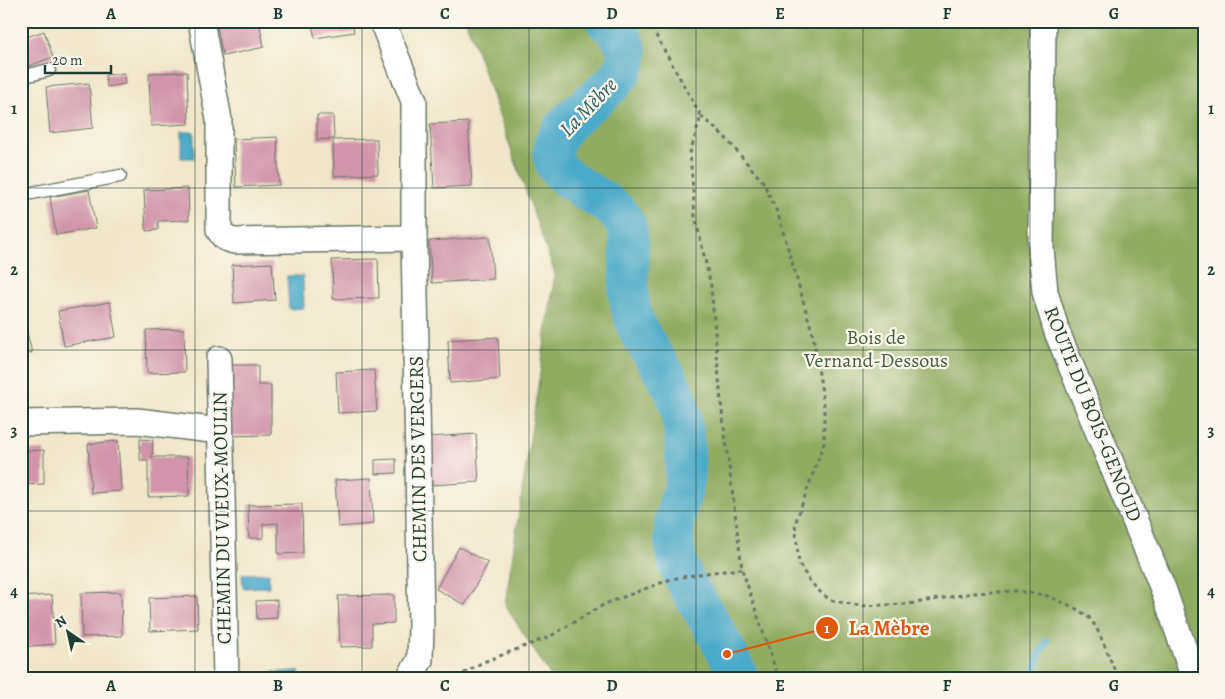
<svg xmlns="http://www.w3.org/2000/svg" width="1225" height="699" font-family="Alegreya,serif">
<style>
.forest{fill:#90ac60;stroke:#58744a}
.water{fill:#4ba9c9;stroke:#35737e}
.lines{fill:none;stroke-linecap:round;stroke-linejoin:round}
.stream{stroke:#4ba9c9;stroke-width:7}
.river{stroke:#4ba9c9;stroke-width:40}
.building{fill:#d294ab}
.lane-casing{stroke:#687869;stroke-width:15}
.street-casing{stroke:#687869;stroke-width:28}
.path{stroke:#687869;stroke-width:3;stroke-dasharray:4 4;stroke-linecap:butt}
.lane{stroke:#fff;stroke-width:12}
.street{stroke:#fff;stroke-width:25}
.grid{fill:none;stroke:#1f3d34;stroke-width:1;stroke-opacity:0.55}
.labels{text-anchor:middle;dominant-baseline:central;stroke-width:4.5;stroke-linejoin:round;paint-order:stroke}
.park-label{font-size:20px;fill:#446042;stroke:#fbf7ec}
.street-label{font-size:20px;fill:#1f3d34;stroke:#fbf7ec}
.water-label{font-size:21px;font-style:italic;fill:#2c5d61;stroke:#fbf7ec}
.leader{fill:none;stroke:#de580e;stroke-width:2}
.callout-dot{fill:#de580e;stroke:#fbf7ec;stroke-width:2}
.mark-label{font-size:15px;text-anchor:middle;font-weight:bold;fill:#fff}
.callout-label{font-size:21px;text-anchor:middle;font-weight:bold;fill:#de580e;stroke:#fbf7ec;stroke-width:4.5;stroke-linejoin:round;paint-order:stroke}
.neatline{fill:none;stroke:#1f3d34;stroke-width:2}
.grid-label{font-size:16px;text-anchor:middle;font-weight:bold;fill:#1f3d34}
</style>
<rect width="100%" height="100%" fill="#fbf7ec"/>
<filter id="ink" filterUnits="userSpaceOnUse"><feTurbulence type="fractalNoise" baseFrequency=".02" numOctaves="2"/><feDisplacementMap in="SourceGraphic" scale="10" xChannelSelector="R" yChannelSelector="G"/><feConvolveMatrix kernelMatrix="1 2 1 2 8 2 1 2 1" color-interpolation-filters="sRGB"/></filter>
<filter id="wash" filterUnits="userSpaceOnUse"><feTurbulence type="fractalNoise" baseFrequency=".0096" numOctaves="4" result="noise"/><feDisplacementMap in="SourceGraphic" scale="20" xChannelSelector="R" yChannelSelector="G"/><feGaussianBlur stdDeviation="1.12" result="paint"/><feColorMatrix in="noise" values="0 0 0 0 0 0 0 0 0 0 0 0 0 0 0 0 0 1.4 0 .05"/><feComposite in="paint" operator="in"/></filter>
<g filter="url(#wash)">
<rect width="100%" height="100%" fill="#f0e6cb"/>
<polygon class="forest" points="466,21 1204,21 1204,678 552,678 505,605 555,274"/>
<g class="water">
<rect x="181" y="132" width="13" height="26"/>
<polygon points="287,276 303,276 304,308 289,309"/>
<polygon points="269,573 269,587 243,588 242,574"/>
<polygon points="299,671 300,678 273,678 273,672"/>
</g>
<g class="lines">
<polyline class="stream" points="1033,678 1039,655 1047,641"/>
<path class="river" d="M606,21C676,80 549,104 553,156C556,188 621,195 628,232C633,261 623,290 634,319C645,352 674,376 681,413C685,437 687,466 683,489C682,494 680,499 678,504C673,522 672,541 677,560C682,580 696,599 707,617C718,636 730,657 739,678"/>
</g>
<g id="blocks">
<g class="building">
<polygon points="216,21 259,21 264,47 223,56"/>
<polygon points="311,21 352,21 354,32 315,38"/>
<polygon points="44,31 53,57 29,66 21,45 21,39"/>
<polygon points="187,72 189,124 151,126 149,73"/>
<polygon points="124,73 125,84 107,87 105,75"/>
<polygon points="89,83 93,128 50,133 46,87"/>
<polygon points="317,115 333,115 334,139 317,140"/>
<polygon points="468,122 472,186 434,188 430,124"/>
<polygon points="277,137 279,185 236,187 234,139"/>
<polygon points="377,139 378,174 334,176 333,140"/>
<polygon points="188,188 189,220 158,221 158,230 146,231 144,190"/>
<polygon points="89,190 96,228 56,235 50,197"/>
<polygon points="490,237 493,279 432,283 429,241"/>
<polygon points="378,259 379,298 333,299 332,260"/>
<polygon points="272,263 275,300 234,303 232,265"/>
<polygon points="110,302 116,337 64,346 58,311"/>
<polygon points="23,316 32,353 21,355 21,317"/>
<polygon points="184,329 185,372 147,373 146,330"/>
<polygon points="498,337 500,379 450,383 448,340"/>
<polygon points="228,365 258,365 258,385 271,385 271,435 229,436"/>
<polygon points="374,370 377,411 338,413 336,372"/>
<polygon points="476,434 479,482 432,485 429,437"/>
<polygon points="140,439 153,440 152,457 188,457 189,496 148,497 148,460 140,460"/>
<polygon points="118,441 121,491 91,493 88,444"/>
<polygon points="44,450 44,484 21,485 21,451"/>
<polygon points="396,459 396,473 375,474 375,460"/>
<polygon points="371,478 373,524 338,527 335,480"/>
<polygon points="302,504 303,553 278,554 278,523 263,524 263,538 249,538 248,505"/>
<polygon points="459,547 488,563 465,605 436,589"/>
<polygon points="121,592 122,636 82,637 81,593"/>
<polygon points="52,595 55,644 21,647 21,597"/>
<polygon points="394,595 394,623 372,624 372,646 340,647 338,596"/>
<polygon points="197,596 198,629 150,631 149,598"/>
<polygon points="277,600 277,618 257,619 256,601"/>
</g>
</g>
</g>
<g filter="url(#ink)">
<use href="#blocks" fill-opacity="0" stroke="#687869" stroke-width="1"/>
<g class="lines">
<g class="lane-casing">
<g id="lane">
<polyline points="21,77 49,70"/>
<polyline points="21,195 120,176"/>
</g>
</g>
<g class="street-casing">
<g id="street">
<polyline points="201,21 219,120 219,230 225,238 234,241 414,238"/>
<polyline points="382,21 414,101 414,238 421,626 420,660 409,678"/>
<polyline points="1043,21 1041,249 1045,292 1057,332 1164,591 1194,678"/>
<polyline points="219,359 226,678"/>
<polyline points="21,423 137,421 220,431"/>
</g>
</g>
<g class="path">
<polyline points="648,21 701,116 690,153 695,216 711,286 721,402 742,569 776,671 781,678"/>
<polyline points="701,116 724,136 763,182 778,214 813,335 824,406 824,443 795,524 799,564 809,580 818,590 830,600 861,606 909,604 973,593 1017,591 1045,595 1073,607 1088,616 1096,627 1104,644 1118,678"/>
<polyline points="457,678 481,663 549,637 605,604 671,579 705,573 742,569"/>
</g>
<use href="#lane" class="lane"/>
<use href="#street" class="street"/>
</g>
</g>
<path class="grid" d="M195,21V678M362,21V678M529,21V678M696,21V678M863,21V678M1030,21V678M21,188H1204M21,350H1204M21,511H1204"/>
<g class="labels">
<g class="park-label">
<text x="876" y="337">Bois de<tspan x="876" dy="23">Vernand-Dessous</tspan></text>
</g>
<g class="street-label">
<text transform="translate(1093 414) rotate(68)">ROUTE DU BOIS-GENOUD</text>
<text transform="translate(418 459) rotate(-91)">CHEMIN DES VERGERS</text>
<text transform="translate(222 518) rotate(-91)">CHEMIN DU VIEUX-MOULIN</text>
</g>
<g class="water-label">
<text transform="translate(588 107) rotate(-46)">La Mèbre</text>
</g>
</g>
<path class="leader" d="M727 654L827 628"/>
<g class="callout-dot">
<circle cx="727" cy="654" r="5"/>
<circle cx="827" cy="628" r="12"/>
</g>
<g class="mark-label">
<text x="827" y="633">1</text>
</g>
<g class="callout-label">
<text x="889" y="635">La Mèbre</text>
</g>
<rect width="1225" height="699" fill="none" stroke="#fbf7ec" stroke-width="55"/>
<g transform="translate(68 632) rotate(326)" stroke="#fbf7ec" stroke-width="4" paint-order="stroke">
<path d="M0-4L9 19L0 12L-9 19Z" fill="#1f3d34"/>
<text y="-8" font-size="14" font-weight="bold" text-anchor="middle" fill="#1f3d34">N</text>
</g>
<path d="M45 65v8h66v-8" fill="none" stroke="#1f3d34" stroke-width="2.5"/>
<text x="52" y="65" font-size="15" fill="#1f3d34" stroke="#fbf7ec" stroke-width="4" paint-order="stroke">20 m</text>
<rect x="28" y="28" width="1170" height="644" class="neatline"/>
<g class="grid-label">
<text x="111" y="19">A</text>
<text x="278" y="19">B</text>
<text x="445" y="19">C</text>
<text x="612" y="19">D</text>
<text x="780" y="19">E</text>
<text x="947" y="19">F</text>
<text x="1114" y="19">G</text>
<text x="14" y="114">1</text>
<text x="1211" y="114">1</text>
<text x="14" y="275">2</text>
<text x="1211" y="275">2</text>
<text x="14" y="436">3</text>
<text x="1211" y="436">3</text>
<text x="14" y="597">4</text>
<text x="1211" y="597">4</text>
<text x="111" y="691">A</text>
<text x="278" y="691">B</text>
<text x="445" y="691">C</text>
<text x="612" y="691">D</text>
<text x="780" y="691">E</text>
<text x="947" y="691">F</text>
<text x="1114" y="691">G</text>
</g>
</svg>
